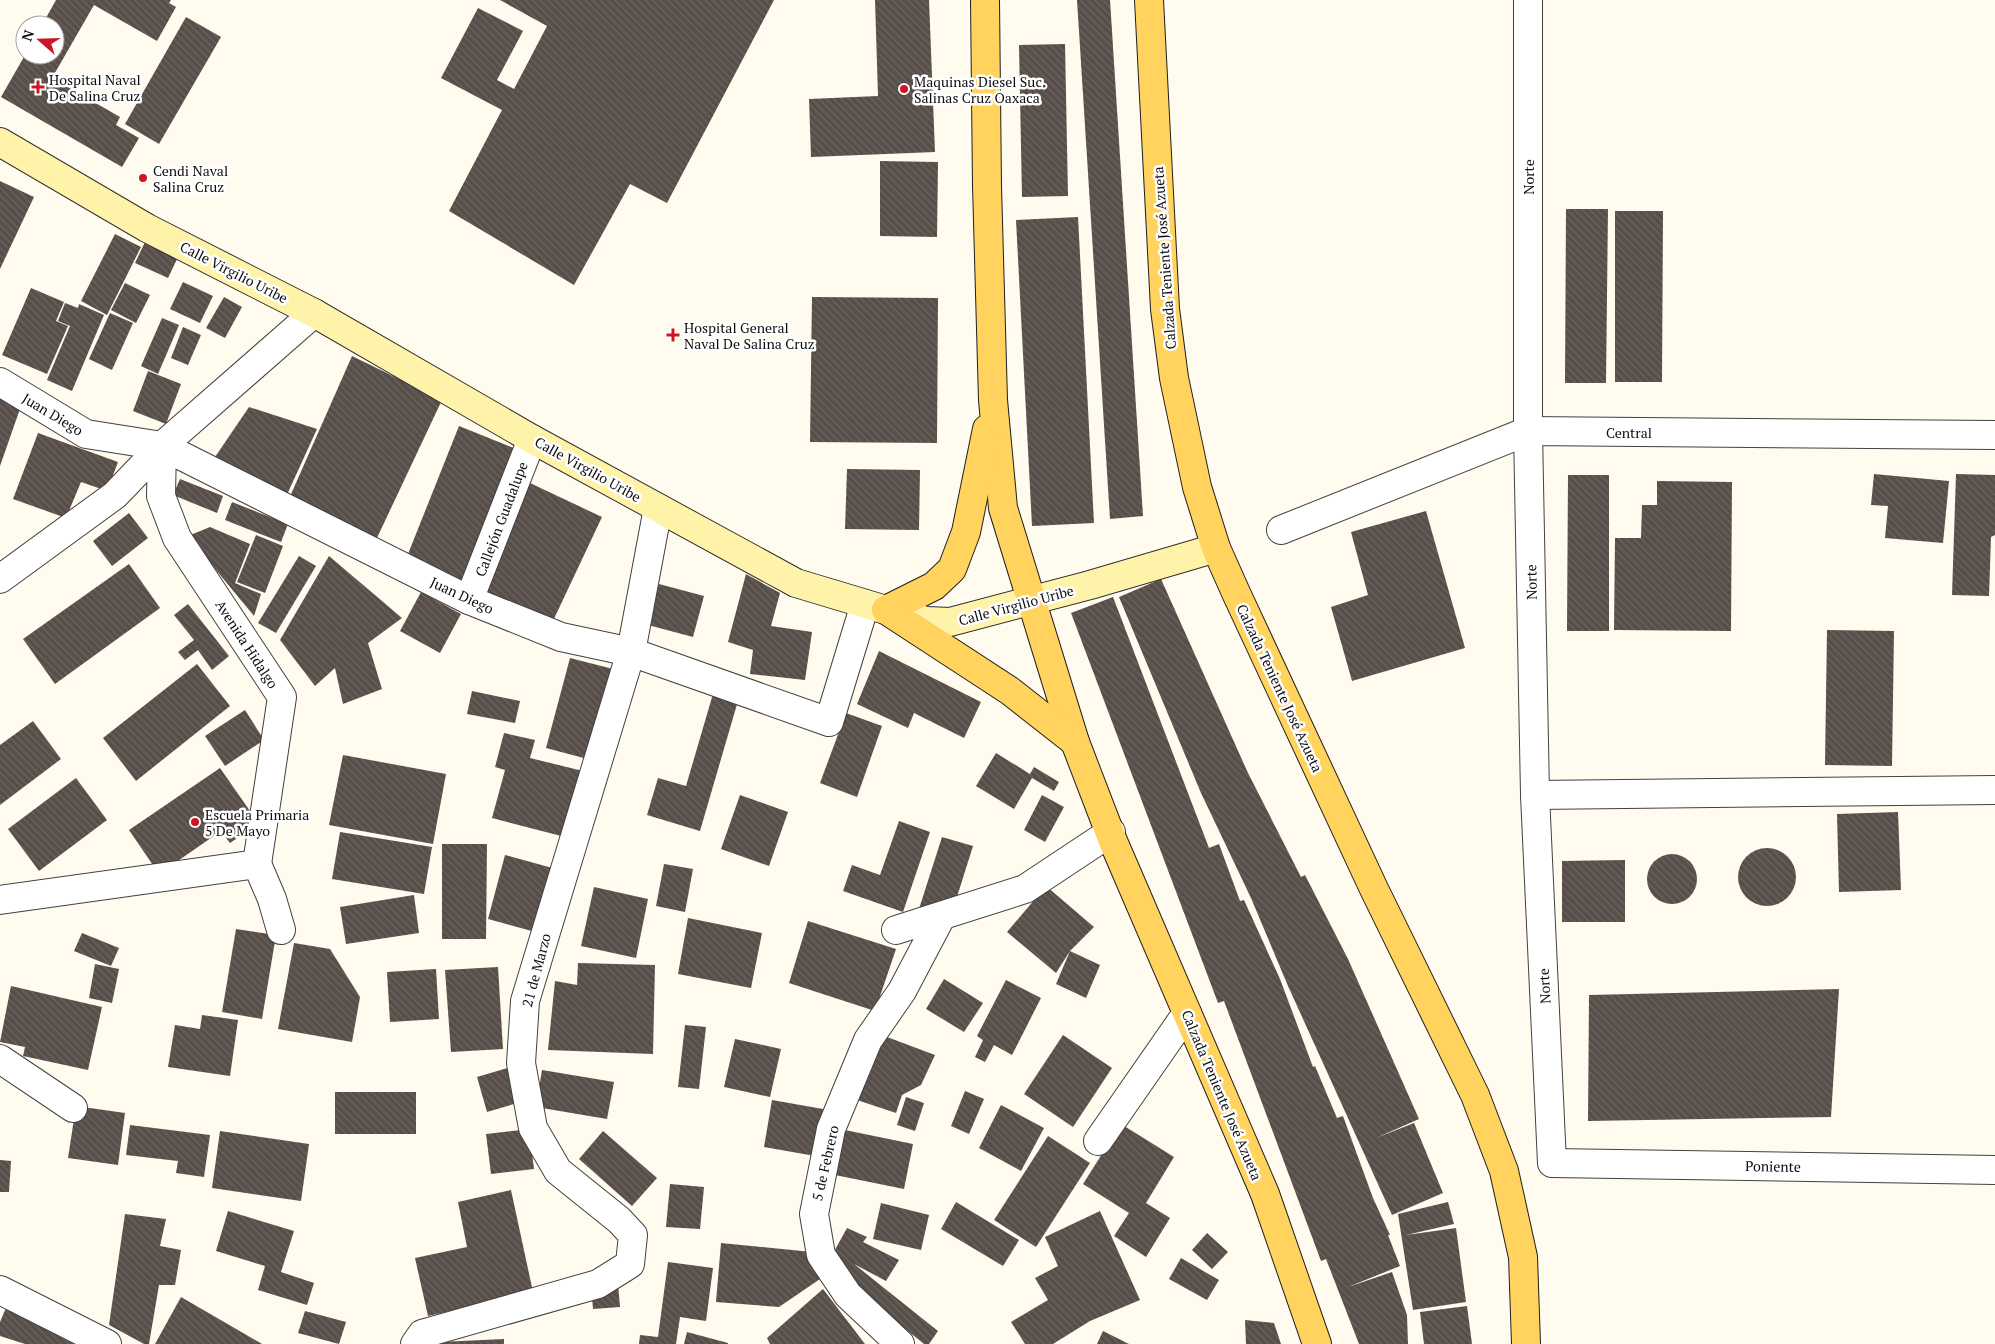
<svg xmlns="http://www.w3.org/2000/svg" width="1995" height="1344" font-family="'PT Serif',serif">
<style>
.building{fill:url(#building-back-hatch)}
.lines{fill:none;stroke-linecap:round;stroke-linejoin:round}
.street-casing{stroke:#414141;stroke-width:30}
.secondary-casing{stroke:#303030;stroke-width:30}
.primary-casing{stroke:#1f1f1f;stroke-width:30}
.street{stroke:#fff;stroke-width:28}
.secondary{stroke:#fff3a9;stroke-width:28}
.primary{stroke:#ffd35e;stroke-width:28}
.poi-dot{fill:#cd1625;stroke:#fff;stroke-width:2}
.labels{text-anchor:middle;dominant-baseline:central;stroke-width:5;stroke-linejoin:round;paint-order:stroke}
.poi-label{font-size:14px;fill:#0e0e0e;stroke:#fff;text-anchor:start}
.street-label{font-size:14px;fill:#0e0e0e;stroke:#fff}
</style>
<defs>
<pattern id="building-back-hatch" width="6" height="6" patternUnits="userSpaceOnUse" patternTransform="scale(1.25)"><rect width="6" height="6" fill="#584e49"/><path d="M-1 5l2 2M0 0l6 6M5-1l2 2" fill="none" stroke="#6b635f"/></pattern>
</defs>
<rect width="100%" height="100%" fill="#fffbee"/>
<g class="building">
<polygon points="56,0 171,0 169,3 176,7 157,41 94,5 52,78 120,117 116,125 139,138 122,167 1,97 25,55 55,55 55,25 42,25"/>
<polygon points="500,0 774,0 667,203 630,184 574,285 449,211 502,110 441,78 478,8 523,31 497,80 514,89 547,26"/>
<polygon points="875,0 929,0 935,152 811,157 809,99 878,96"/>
<polygon points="1077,0 1110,0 1143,516 1110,519"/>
<polygon points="186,17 221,37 159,144 125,124"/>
<polygon points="1065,44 1068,196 1022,197 1019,45"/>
<polygon points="880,161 938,162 937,237 880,236"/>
<polygon points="0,181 34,197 0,269"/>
<polygon points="1566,209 1608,209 1606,383 1565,383"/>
<polygon points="1615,211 1663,211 1662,382 1615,382"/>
<polygon points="1078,217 1094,523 1032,526 1016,220"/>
<polygon points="115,234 141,247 107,315 81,301"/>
<polygon points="145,242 178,257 168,278 135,263"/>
<polygon points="183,282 213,296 200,323 170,309"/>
<polygon points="125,283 150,295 136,323 111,310"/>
<polygon points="31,288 64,302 56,321 68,326 47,374 2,355"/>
<polygon points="224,297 242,307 225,338 206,328"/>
<polygon points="812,297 938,298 937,443 810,442"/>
<polygon points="65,303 78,308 79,304 104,315 72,391 47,380 70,326 58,321"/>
<polygon points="110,313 133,323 112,370 89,359"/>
<polygon points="162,318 179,325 158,374 141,366"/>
<polygon points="183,327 201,335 188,365 171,358"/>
<polygon points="352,356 442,400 376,540 288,501"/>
<polygon points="148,371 181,384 166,424 133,411"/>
<polygon points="0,399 21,406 0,466"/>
<polygon points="249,407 317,429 285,499 213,460"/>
<polygon points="459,426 521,451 468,584 406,559"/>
<polygon points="38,433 118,462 107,491 81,482 66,518 13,499"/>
<polygon points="847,469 920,470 919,530 845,529"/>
<polygon points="1874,474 1949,481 1943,543 1885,538 1888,506 1871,505"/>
<polygon points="1956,474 1995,475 1995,535 1991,537 1989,596 1952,595"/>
<polygon points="1568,475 1609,475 1609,631 1567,631"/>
<polygon points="180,479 223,496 217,513 173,495"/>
<polygon points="1657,481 1732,482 1731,631 1614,630 1615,538 1641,538 1642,505 1657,505"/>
<polygon points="530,483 602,517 552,623 480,590"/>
<polygon points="232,502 288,524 281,542 225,520"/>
<polygon points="1426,511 1465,648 1352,681 1331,607 1368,595 1351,532"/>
<polygon points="129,513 148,538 112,566 93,541"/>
<polygon points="210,527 250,544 235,583 261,594 254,616 188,536"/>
<polygon points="256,535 283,546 265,593 237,582"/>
<polygon points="299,556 316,566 276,633 258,623"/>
<polygon points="329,556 402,618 368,643 382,689 343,704 335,668 315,686 280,640"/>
<polygon points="129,564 160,608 55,684 23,639"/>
<polygon points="746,574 780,593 771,626 812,632 805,680 750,674 753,650 728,642"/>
<polygon points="1161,579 1248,773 1301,877 1305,875 1348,959 1419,1119 1376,1138 1414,1123 1443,1193 1392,1215 1288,986 1251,898 1201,793 1119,597"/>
<polygon points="659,584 704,596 693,637 648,625"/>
<polygon points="421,592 461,614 440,653 400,631"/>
<polygon points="1113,597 1209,848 1219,844 1240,901 1244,900 1280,979 1313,1067 1315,1066 1337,1118 1343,1116 1373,1198 1390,1235 1388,1235 1400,1266 1348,1287 1392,1272 1407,1315 1408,1344 1359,1344 1326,1259 1321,1261 1224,1001 1218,1003 1071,613"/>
<polygon points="188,604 229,656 212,670 198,650 185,660 178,652 194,640 174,615"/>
<polygon points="1827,630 1894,631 1892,766 1825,765"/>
<polygon points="879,651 981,702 964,738 914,713 908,728 857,704"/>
<polygon points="570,658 617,670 595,761 546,748"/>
<polygon points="197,664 230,706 136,781 103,738"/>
<polygon points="715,687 740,694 700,831 647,815 658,778 686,786"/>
<polygon points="472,691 520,701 515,723 467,714"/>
<polygon points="245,710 264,740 225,766 205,736"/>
<polygon points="846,713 882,726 857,797 820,783"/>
<polygon points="33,721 61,759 0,805 0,745"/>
<polygon points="504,733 535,740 530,758 583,771 565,837 492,818 505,770 495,767"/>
<polygon points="996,753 1030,774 1034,767 1059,782 1054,791 1032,778 1014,809 976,786"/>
<polygon points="343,755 446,774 433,844 329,825"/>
<polygon points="220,768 250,811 243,815 252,828 230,843 221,831 159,874 129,830"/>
<polygon points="76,778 107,820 39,871 8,829"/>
<polygon points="740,795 788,812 769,866 721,849"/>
<polygon points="1042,795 1064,807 1045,842 1024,830"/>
<polygon points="1898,812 1901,890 1839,892 1837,814"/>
<polygon points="899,821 930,832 903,912 843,891 852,865 880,875"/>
<polygon points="340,832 432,847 424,894 332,879"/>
<polygon points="942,837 973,846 956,900 918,912"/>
<polygon points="442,844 487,844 486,939 442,939"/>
<circle cx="1767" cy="877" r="29"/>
<circle cx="1672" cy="879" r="25"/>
<polygon points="505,855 556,869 539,933 488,919"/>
<polygon points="1625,860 1625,922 1562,922 1562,861"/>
<polygon points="664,864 693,869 685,912 656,906"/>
<polygon points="1046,886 1094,927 1070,951 1056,973 1007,932"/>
<polygon points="594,887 648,899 636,958 581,946"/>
<polygon points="414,895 419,933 346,944 340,907"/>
<polygon points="688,918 762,933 751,988 678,974"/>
<polygon points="808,921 896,949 875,1011 789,983"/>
<polygon points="236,929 276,935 262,1019 222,1012"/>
<polygon points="82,933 119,948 111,966 74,951"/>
<polygon points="294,943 330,949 360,997 352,1042 278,1029"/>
<polygon points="1070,951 1100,965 1086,998 1056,984"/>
<polygon points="578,963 655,965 653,1054 548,1050 555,981 577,985"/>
<polygon points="95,964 119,969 112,1003 89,998"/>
<polygon points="498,967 503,1049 451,1052 445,970"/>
<polygon points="436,969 439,1019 390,1022 387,972"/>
<polygon points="944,979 983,1003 964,1032 926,1009"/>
<polygon points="1006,980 1041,998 1012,1055 994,1045 985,1062 975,1057 983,1040 977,1036"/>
<polygon points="11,986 102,1007 88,1070 23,1056 25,1047 0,1042"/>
<polygon points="1839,989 1831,1117 1588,1121 1589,995"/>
<polygon points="202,1015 238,1020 230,1076 168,1067 175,1025 200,1029"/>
<polygon points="685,1025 706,1027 699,1089 678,1087"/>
<polygon points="879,1034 935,1055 921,1085 902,1095 896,1113 857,1100"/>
<polygon points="1063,1035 1112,1068 1073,1127 1024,1094"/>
<polygon points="735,1039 781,1049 770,1097 724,1087"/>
<polygon points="514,1066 524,1101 487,1112 477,1077"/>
<polygon points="542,1070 614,1082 607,1119 536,1107"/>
<polygon points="965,1091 984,1099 969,1134 951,1126"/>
<rect x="335" y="1092" width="81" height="42"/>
<polygon points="906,1097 924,1103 915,1131 897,1125"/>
<polygon points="772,1100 823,1109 815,1156 764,1147"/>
<polygon points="1001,1105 1044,1128 1021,1171 979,1148"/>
<polygon points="76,1106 125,1113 118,1165 68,1158"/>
<polygon points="1121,1124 1174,1157 1146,1203 1170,1218 1146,1257 1114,1236 1129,1213 1083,1184"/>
<polygon points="130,1125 210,1135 204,1177 176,1173 178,1161 126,1155"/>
<polygon points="529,1129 534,1169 491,1174 486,1134"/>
<polygon points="840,1129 913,1144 904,1189 830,1174"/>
<polygon points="220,1131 309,1144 301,1201 212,1188"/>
<polygon points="603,1131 657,1178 632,1206 579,1159"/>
<polygon points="1048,1136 1090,1163 1036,1247 994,1220"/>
<polygon points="0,1160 11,1161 9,1192 0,1192"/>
<polygon points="670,1184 704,1187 700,1229 666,1227"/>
<polygon points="511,1190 533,1292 428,1316 415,1258 467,1247 458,1202"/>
<polygon points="956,1202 1019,1240 1003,1266 941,1229"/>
<polygon points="1448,1202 1454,1224 1406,1235 1456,1228 1466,1302 1413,1310 1398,1214"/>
<polygon points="881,1203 929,1215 921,1250 873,1239"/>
<polygon points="228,1211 294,1231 281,1272 314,1283 307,1305 258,1290 265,1266 216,1251"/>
<polygon points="1100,1211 1140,1300 1090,1321 1053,1344 1025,1344 1011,1322 1048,1300 1035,1278 1058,1266 1045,1237"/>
<polygon points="125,1214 166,1219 160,1246 181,1250 175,1285 159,1285 149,1344 144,1344 109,1325"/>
<polygon points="847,1228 867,1237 863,1242 899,1260 886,1281 854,1264 938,1331 929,1344 924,1344 873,1303 831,1257"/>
<polygon points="1207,1233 1228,1252 1212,1269 1192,1250"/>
<polygon points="721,1243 812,1252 820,1279 779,1307 716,1302"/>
<polygon points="1181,1258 1219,1280 1207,1300 1169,1279"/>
<polygon points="668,1262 713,1268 706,1321 680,1317 676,1344 639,1344 640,1335 658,1337"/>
<polygon points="618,1284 620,1307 593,1309 591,1286"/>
<polygon points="823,1289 865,1344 770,1344 767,1338"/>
<polygon points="181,1297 262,1344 155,1344"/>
<polygon points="8,1303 52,1326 50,1331 74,1344 25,1344 0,1336 0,1322"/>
<polygon points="1467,1306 1472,1344 1424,1344 1420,1312"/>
<polygon points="305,1311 346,1322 339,1344 298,1333"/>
<polygon points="1245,1320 1274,1323 1281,1344 1246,1344"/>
<polygon points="1103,1331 1129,1344 1097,1344"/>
<polygon points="687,1332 728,1343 728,1344 684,1344"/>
<polygon points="504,1339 504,1344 440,1344 440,1342"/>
</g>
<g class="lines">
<g class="street-casing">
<g id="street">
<polyline points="1528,0 1528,431 1535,795 1552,1163 1995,1170"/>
<polyline points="0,382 86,434 162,446 469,600 561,637 631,652 829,722 865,604"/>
<polyline points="162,446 161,496 177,538 282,697 257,864"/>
<polyline points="1281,530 1528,431 1995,435"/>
<polyline points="0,579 115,495 162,446 314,313"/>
<polyline points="469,600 532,439"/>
<polyline points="1535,795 1995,790"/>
<polyline points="257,864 272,899 281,930"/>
<polyline points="0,900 257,864"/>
<polyline points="896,930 1025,889 1111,832"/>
<polyline points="0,1059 73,1108"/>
<polyline points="1098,1141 1187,1013"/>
<polyline points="0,1290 107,1344"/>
<polyline points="415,1344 422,1334 598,1284 630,1264 633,1235 619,1220 558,1171 533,1128 521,1063 525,1001 631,652 658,508"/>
<polyline points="900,1344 848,1295 821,1255 814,1214 831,1129 868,1040 902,991 941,917"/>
</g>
</g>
<g class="secondary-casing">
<polyline id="secondary" points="0,142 147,228 314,313 532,439 796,583 886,610 927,621 950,622 1090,585 1216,548"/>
</g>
<g class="primary-casing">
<g id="primary">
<polyline points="985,0 987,186 993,400 1003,508 1075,742 1113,841 1265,1194 1317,1344"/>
<polyline points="1149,0 1165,309 1174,378 1197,487 1216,548 1237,595 1374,889 1475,1095 1504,1171 1523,1257 1526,1344"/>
<polyline points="886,610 934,586 952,569 966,532 987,429"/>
<polyline points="886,610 1010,691 1075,742"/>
</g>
</g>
<use href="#street" class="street"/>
<use href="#secondary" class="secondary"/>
<use href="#primary" class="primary"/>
</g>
<g class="poi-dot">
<path d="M35.5 79.5h5v5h5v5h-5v5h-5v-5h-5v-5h5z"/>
<circle cx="904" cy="89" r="5"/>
<circle cx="143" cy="178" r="5"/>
<path d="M670.5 327.5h5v5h5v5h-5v5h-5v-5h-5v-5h5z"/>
<circle cx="195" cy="822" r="5"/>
</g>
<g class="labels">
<g class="poi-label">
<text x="49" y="79">Hospital Naval<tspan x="49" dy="16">De Salina Cruz</tspan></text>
<text x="914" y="81">Maquinas Diesel Suc.<tspan x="914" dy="16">Salinas Cruz Oaxaca</tspan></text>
<text x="153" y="170">Cendi Naval<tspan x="153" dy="16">Salina Cruz</tspan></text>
<text x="684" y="327">Hospital General<tspan x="684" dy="16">Naval De Salina Cruz</tspan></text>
<text x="205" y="814">Escuela Primaria<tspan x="205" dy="16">5 De Mayo</tspan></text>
</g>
<g class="street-label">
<text transform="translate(1528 177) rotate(-90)">Norte</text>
<text transform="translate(1164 258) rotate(-94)">Calzada Teniente José Azueta</text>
<text transform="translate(234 272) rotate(27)">Calle Virgilio Uribe</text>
<text transform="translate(53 414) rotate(31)">Juan Diego</text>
<text x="1629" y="432">Central</text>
<text transform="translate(588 469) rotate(29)">Calle Virgilio Uribe</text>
<text transform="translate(501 519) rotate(-69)">Callejón Guadalupe</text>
<text transform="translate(1531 582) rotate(-91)">Norte</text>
<text transform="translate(462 595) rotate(25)">Juan Diego</text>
<text transform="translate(1016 605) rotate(-15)">Calle Virgilio Uribe</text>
<text transform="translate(247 644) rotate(57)">Avenida Hidalgo</text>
<text transform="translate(1280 688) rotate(65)">Calzada Teniente José Azueta</text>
<text transform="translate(536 970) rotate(-75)">21 de Marzo</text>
<text transform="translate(1544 986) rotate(-93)">Norte</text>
<text transform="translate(1222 1095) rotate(67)">Calzada Teniente José Azueta</text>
<text transform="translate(825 1163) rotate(-77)">5 de Febrero</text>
<text transform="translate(1773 1166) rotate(1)">Poniente</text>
</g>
</g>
<g transform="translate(40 40) rotate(290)"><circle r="24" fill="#ffffff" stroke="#9f9f9f"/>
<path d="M0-4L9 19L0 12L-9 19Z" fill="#cd1625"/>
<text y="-8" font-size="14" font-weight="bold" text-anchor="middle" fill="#0e0e0e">N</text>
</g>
</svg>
